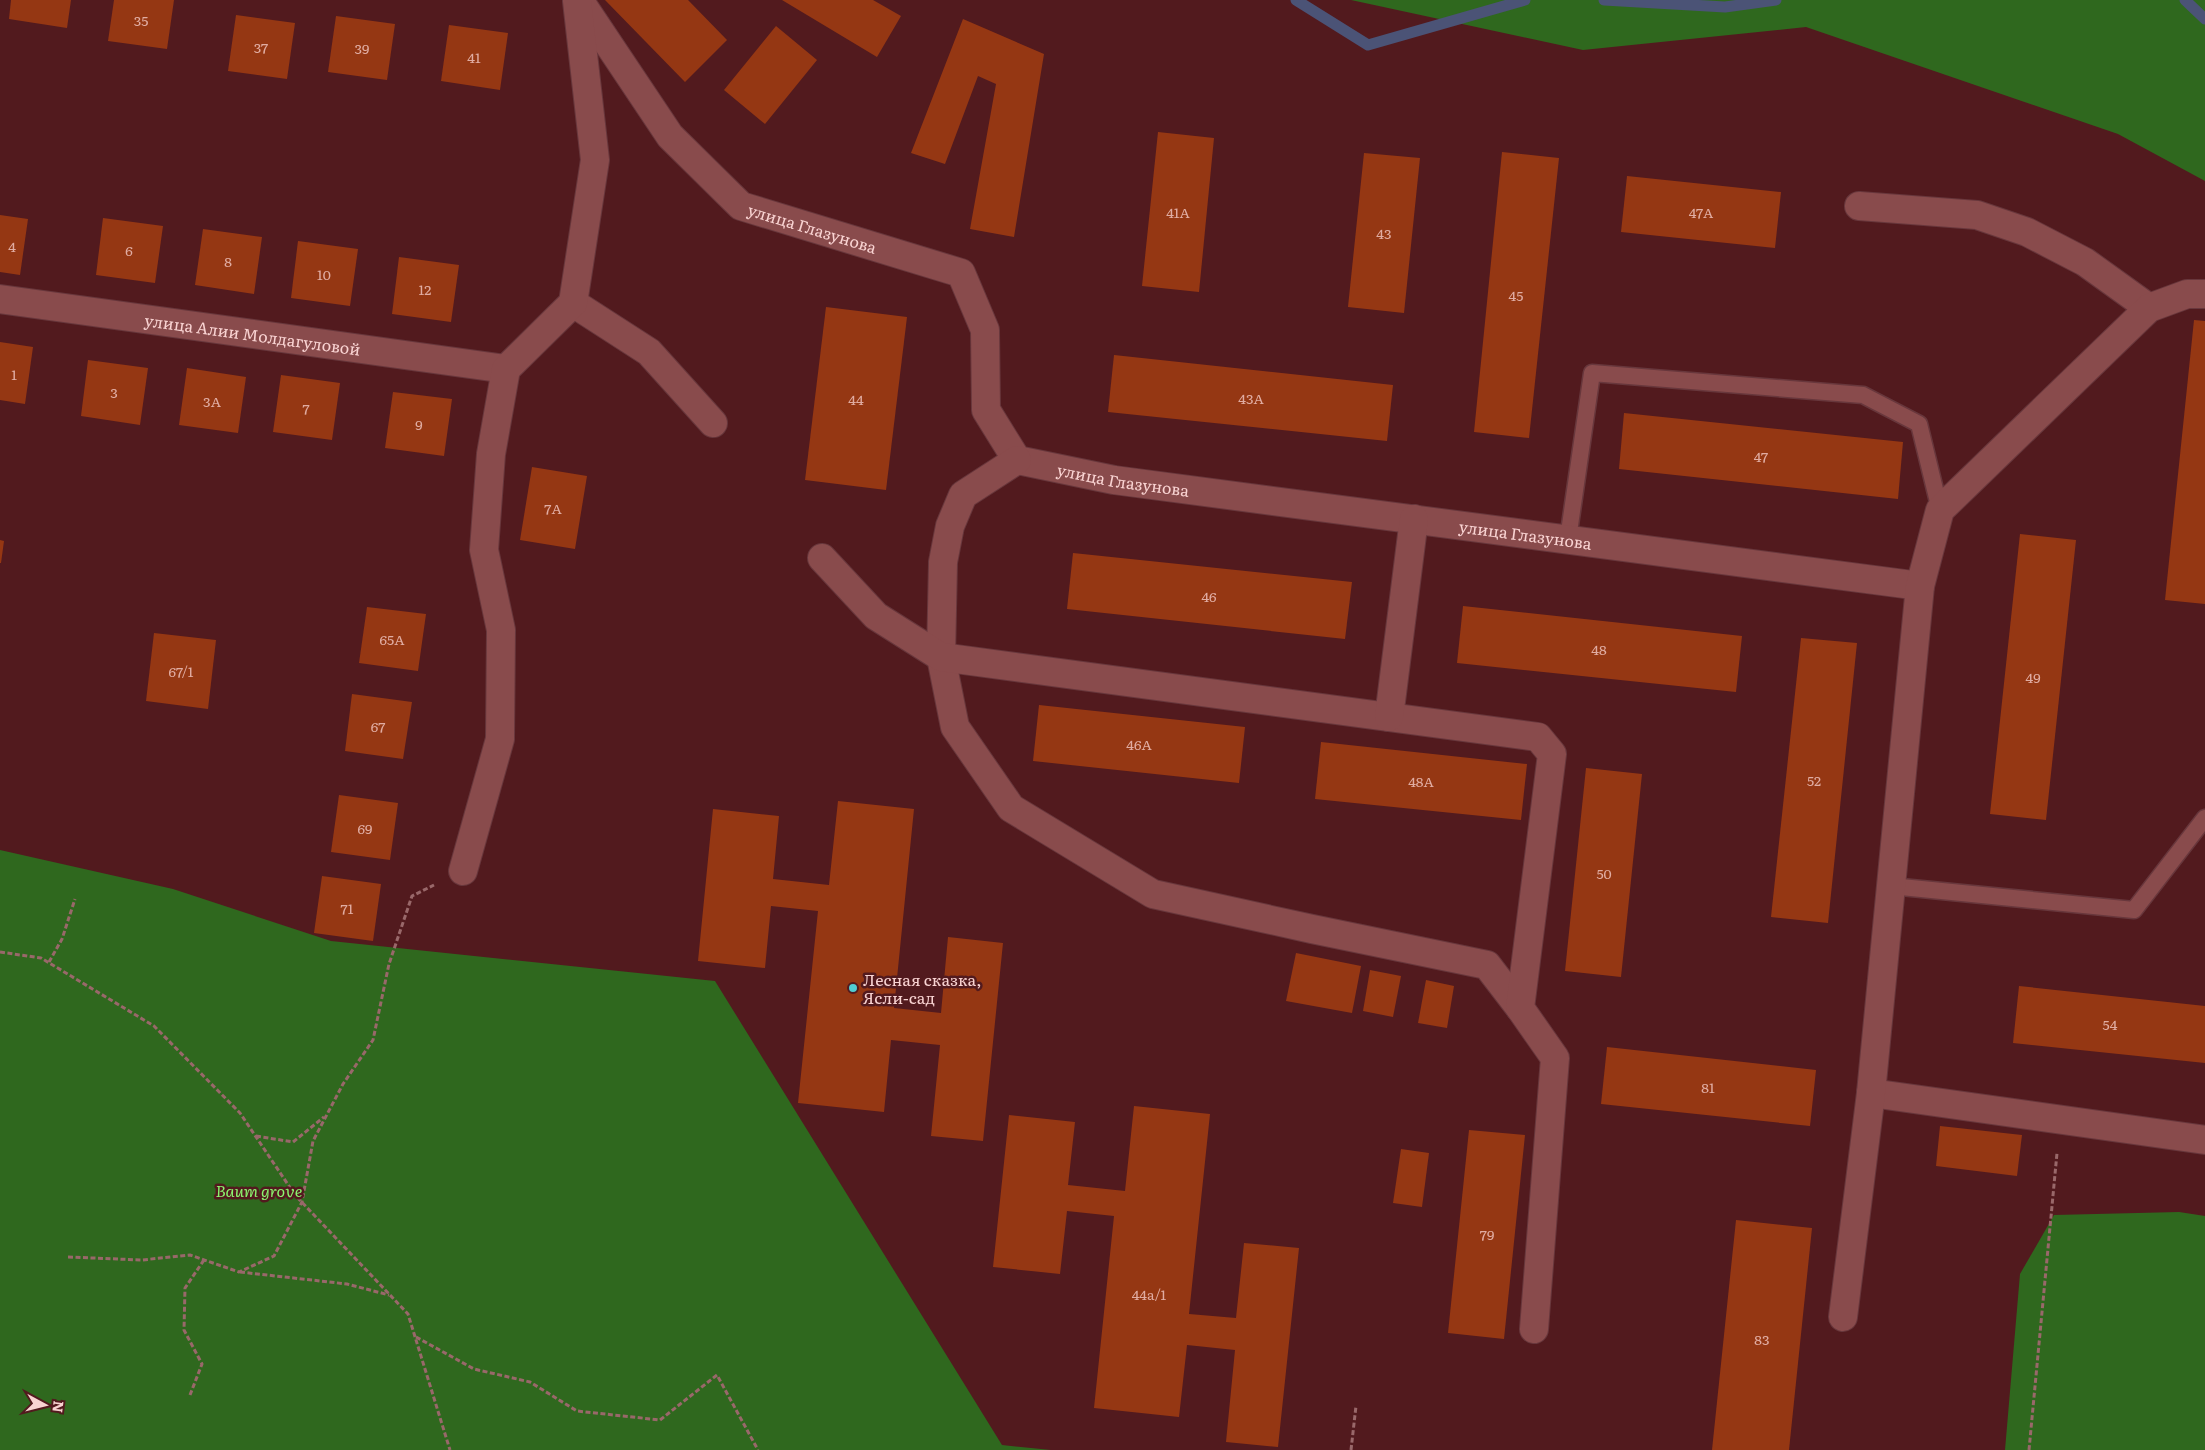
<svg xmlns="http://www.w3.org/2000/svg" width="2205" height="1450" font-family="Literata,serif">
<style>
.green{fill:#2f681e}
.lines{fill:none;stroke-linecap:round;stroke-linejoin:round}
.stream{stroke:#4b5376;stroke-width:11}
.building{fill:#953713}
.lane-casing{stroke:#68373c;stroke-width:19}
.street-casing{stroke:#68373c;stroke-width:30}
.path{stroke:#99686a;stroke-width:3;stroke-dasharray:5 2.5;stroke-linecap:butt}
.lane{stroke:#894b4c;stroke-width:16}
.street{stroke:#894b4c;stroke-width:28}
.poi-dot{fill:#51ccd2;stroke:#521a1e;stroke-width:2}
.labels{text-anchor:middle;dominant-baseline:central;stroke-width:5;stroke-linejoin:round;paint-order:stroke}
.number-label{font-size:14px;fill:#e0aca2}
.street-label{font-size:16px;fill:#f9d3d2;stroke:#521a1e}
.poi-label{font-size:16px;fill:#f9d3d2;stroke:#521a1e;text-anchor:start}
.park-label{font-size:16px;font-style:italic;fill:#8bf56f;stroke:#521a1e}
</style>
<rect width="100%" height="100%" fill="#521a1e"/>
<g class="green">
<polygon points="1351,0 2205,0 2205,181 2118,134 1806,27 1583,50"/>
<polygon points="0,850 173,889 331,941 715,981 1002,1445 1051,1450 0,1450"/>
<polygon points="2179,1212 2205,1216 2205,1450 2005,1450 2020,1274 2054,1215"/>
</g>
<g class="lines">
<g class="stream">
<polyline points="1296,0 1368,45 1525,0"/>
<polyline points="1604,0 1725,7 1776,0"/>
<polyline points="2185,0 2205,19"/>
</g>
</g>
<g class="building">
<polygon points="11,0 71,0 67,28 9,19"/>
<polygon points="114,0 174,0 167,49 108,41"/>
<polygon points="605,0 688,0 727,40 685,82"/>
<polygon points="782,0 873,0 901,16 877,57"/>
<polygon points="236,15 295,23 287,79 228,71"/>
<polygon points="336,16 395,24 387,80 328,72"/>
<polygon points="963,19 1044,54 1014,237 970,229 996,84 978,76 945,164 911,153"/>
<polygon points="449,25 508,33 500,90 441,81"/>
<polygon points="776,26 817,60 765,124 724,90"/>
<polygon points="1158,132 1214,138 1199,292 1142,286"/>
<polygon points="1502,152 1559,158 1529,438 1474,432"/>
<polygon points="1364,153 1420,158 1404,313 1348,307"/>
<polygon points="1627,176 1781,192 1775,248 1621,232"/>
<polygon points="0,215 28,219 20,275 0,272"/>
<polygon points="103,218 163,226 155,283 96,275"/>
<polygon points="203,229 262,237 254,294 195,285"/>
<polygon points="298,241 358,249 350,306 291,298"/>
<polygon points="399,257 459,265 451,322 392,314"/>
<polygon points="826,307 907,317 886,490 805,480"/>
<polygon points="2194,320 2205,321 2205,604 2165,600"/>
<polygon points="0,342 33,347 25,404 0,400"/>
<polygon points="1114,355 1393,385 1387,441 1108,412"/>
<polygon points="88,360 148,368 140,425 81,416"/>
<polygon points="187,368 246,377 238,433 179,425"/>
<polygon points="281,375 340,383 332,440 273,432"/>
<polygon points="393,392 452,399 444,456 385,448"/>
<polygon points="1624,413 1903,442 1898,499 1619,469"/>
<polygon points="532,467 587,476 575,549 520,540"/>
<polygon points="2020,534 2076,540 2046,820 1990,814"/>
<polygon points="0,540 4,541 1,563 0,563"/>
<polygon points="1073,553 1352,582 1345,639 1067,609"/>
<polygon points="1463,606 1742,636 1736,692 1457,663"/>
<polygon points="367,607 426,614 418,671 359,663"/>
<polygon points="154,633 216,640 208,709 146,701"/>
<polygon points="1801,638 1857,643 1828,923 1771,917"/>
<polygon points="352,694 412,702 403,759 345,751"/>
<polygon points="1039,705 1245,727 1239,783 1033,761"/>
<polygon points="1321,742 1527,764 1521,820 1315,799"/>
<polygon points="1586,768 1642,774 1621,977 1565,971"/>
<polygon points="339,795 398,803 390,860 331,852"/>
<polygon points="838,801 914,809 894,1008 941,1013 948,937 1003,943 983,1141 931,1136 940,1045 891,1040 884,1112 798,1103 818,911 771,906 765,968 698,961 713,809 779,816 773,879 829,885"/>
<polygon points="322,876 381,884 373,941 314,933"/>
<polygon points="1296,953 1361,966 1352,1013 1286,1001"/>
<polygon points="1370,970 1401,976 1393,1017 1363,1011"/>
<polygon points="1426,980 1454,986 1447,1028 1418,1023"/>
<polygon points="2019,986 2205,1006 2205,1063 2013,1043"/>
<polygon points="1607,1047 1816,1070 1810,1126 1601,1104"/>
<polygon points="1134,1106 1210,1114 1189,1314 1236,1318 1244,1243 1299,1248 1278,1447 1226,1442 1235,1350 1187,1345 1179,1417 1094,1408 1114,1216 1067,1211 1060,1274 993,1267 1009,1115 1075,1122 1068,1185 1125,1191"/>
<polygon points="1940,1126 2022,1135 2017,1176 1936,1166"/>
<polygon points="1469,1130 1525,1135 1504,1339 1448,1333"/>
<polygon points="1401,1149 1429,1153 1422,1207 1393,1203"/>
<polygon points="1736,1220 1812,1228 1789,1450 1712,1450"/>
</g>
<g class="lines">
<g class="lane-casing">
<g id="lane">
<polyline points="1568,539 1592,373 1863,395 1919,424 1940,510"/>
<polyline points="1891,886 2134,910 2205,818"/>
</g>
</g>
<g class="street-casing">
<g id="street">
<path id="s1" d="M579,0L670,136L741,206L961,273L985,330L986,410L1017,460L1114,480L1920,586"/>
<polyline points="1859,206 1977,215 2027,232 2085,262 2149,308"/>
<path id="s2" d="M0,299L506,369"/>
<polyline points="573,303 649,352 713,423"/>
<polyline points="1017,460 963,495 950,526 943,562 941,657 955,727 1011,808 1153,894 1312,929 1487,965 1520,1008"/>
<polyline points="822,558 876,616 941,657 1538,737 1552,754 1520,1008 1555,1058 1534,1329"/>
<polyline points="1389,717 1414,519"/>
<polyline points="463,871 500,739 501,630 484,550 491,454 506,369 573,303 595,160 577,1"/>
<polyline points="1871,1093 2205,1140"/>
<polyline points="1843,1317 1871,1093 1920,586 1940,510 2149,308 2187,294 2205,294"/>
</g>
</g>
<g class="path">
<polyline points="0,952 41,958 154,1026 240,1113 295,1195 408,1314 450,1450"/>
<polyline points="49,962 62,939 75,899"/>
<polyline points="256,1136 293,1142 324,1117"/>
<polyline points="68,1257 142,1260 190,1255 239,1272 274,1256 302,1202 313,1141 343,1084 373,1040 389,964 412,896 434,885"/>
<polyline points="240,1272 347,1284 389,1295"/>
<polyline points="416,1337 474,1369 530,1382 577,1411 660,1420 717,1375 758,1450"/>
<polyline points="190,1395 202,1364 184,1330 185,1288 204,1260"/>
<polyline points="1351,1450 1356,1406"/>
<polyline points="2029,1450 2057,1153"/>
</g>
<use href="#lane" class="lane"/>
<use href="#street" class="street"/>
</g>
<circle class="poi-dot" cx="853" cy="988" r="5"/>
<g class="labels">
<g class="number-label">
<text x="141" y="20">35</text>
<text x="261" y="47">37</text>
<text x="362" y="48">39</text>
<text x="474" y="57">41</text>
<text x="1178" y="212">41А</text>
<text x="1701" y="212">47А</text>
<text x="1384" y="233">43</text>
<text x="12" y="246">4</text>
<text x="129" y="250">6</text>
<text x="228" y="261">8</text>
<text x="324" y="274">10</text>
<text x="425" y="289">12</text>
<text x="1516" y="295">45</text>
<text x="14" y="374">1</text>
<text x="114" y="392">3</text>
<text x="1251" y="398">43А</text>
<text x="856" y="399">44</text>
<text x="212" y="401">3А</text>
<text x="306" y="408">7</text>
<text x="419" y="424">9</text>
<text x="1761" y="456">47</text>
<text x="553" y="508">7А</text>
<text x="1209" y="596">46</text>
<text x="392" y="639">65А</text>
<text x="1599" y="649">48</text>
<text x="181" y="671">67/1</text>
<text x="2033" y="677">49</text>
<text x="378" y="726">67</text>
<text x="1139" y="744">46А</text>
<text x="1814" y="780">52</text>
<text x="1421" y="781">48А</text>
<text x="365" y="828">69</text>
<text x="1604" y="873">50</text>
<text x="347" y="908">71</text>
<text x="2110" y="1024">54</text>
<text x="1708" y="1087">81</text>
<text x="1487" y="1234">79</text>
<text x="1149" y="1294">44а/1</text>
<text x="1762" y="1339">83</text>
</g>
<g class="street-label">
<text stroke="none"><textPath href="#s1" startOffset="338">улица Глазунова</textPath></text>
<text stroke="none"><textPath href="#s2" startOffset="255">улица Алии Молдагуловой</textPath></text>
<text stroke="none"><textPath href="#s1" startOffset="802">улица Глазунова</textPath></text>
<text stroke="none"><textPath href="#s1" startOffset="1208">улица Глазунова</textPath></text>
</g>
<g class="poi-label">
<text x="863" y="979">Лесная сказка,<tspan x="863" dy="18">Ясли-сад</tspan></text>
</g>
<g class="park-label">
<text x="259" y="1190">Baum grove</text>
</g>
</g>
<g transform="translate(45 1405) rotate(97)" stroke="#521a1e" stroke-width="4" paint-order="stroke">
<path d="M0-4L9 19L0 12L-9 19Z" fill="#f9d3d2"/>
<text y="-8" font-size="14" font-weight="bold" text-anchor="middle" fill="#f9d3d2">N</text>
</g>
</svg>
